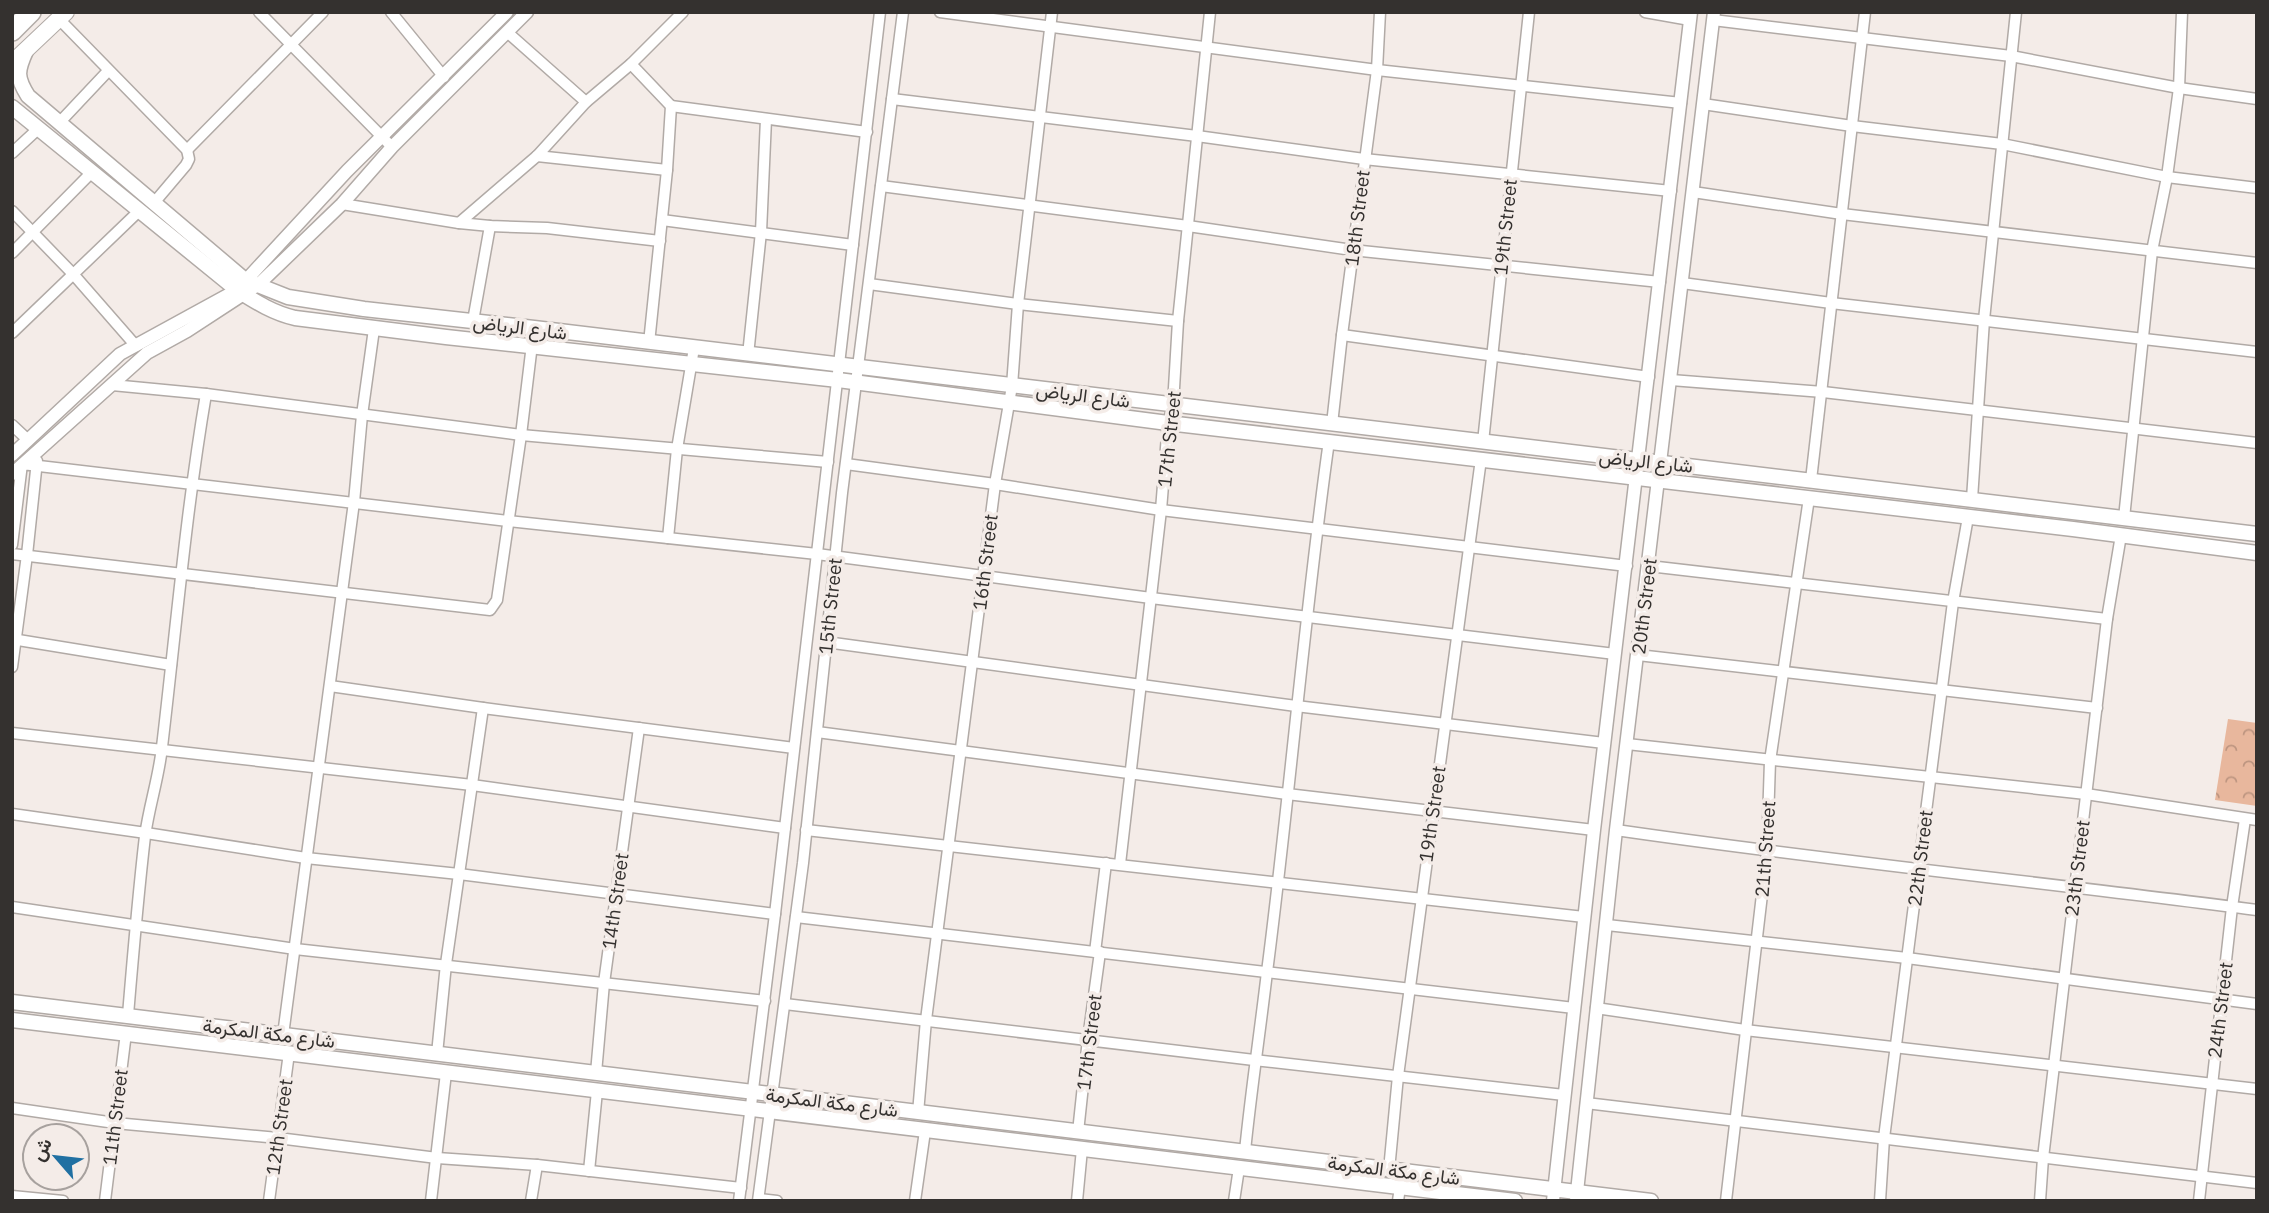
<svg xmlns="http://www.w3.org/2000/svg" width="2269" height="1213" font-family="'IBM Plex Sans',Vazirmatn,sans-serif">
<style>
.park{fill:url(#park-crowns)}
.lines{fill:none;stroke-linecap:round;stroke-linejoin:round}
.minor-casing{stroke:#b1aaa6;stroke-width:13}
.tertiary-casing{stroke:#b1aaa6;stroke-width:15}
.secondary-casing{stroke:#b1aaa6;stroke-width:17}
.primary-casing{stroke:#b1aaa6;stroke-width:18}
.motorway-casing{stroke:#b1aaa6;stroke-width:22}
.minor{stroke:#fff;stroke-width:10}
.tertiary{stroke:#fff;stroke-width:12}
.secondary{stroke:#fff;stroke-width:14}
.primary{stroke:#fff;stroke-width:16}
.motorway{stroke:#fff;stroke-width:19}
.labels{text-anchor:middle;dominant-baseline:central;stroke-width:7;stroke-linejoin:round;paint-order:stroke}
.street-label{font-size:19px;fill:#34312f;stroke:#f4ece8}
</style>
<defs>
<pattern id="park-crowns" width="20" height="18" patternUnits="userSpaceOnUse" patternTransform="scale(1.75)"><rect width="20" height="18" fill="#e8b79d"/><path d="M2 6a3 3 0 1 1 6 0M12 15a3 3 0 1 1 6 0" fill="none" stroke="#bd9580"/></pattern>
</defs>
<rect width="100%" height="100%" fill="#f4ece8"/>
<polygon class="park" points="2228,719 2257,723 2257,806 2215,800"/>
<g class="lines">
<g class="minor-casing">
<g id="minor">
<polyline points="259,12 392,147"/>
<polyline points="391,12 444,77"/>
<polyline points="940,12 1377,70 1681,103"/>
<polyline points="1645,12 1690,20"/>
<polyline points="59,19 187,150 189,159 186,165 153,204"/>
<polyline points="1713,20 2011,56 2179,88 2257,99"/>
<polyline points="507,32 586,102"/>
<polyline points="631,64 671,106 667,170 649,343"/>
<polyline points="892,99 1197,136 1364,159 1671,191"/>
<polyline points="1703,104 1852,126 2002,144 2167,177 2257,188"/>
<polyline points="671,106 867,132"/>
<polyline points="59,123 108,71"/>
<polyline points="187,150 323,12"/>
<polyline points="12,153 39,128"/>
<polyline points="537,156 667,170"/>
<polyline points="881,186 1188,226 1352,250 1660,282"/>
<polyline points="1693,192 1842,214 2257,263"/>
<polyline points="342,204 459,223 490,226 547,228 660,241"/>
<polyline points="12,211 74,275 136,346"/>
<polyline points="662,220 853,245"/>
<polyline points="459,223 537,156 586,102 631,64 683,12"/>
<polyline points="12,253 91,173"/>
<polyline points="1682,283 1831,303 2257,352"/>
<polyline points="869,284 1018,304 1178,321"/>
<polyline points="473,321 490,226"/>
<polyline points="12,333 138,212"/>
<polyline points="1342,335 1649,377"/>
<polyline points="748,355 761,232 766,119"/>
<polyline points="1671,380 1823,392 2257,443"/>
<polyline points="112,385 206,394 521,435 828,462"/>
<polyline points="1332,424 1342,335 1377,70 1380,12"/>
<polyline points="12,425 28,440"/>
<polyline points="1483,442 1529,12"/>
<polyline points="846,464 995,484 1161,510 1627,566"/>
<polyline points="1811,480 1865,12"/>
<polyline points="1972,499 1984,320 2016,12"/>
<polyline points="2124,518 2152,251 2167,177 2179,88 2182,12"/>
<polyline points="668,538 677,449 694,348"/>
<polyline points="12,545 22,464 508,521 817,554 1151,598 1615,654"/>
<polyline points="12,554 490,610 497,600 521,435 534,328"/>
<polyline points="1649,566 2107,619"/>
<polyline points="12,639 171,665"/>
<polyline points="826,642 1296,706 1604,743"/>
<polyline points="1638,655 2097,708"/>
<polyline points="12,667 27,555 37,461"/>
<polyline points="330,686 483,708 794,748"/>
<polyline points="817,732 1287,794 1594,830"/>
<polyline points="12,733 472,785 785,828"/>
<polyline points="1627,744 2086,794 2257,820"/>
<polyline points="12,814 146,833 306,858 459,874 775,914"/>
<polyline points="806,830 1584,917"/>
<path d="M1616,830C1829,861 2043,882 2257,910"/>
<polyline points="1120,864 1161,510 1168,423 1173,405 1178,321 1210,12"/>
<polyline points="12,907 295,949 765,1001"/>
<polyline points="796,917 1574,1008"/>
<polyline points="1607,925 1907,958 2257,1004"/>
<polyline points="1095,952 1106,863"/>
<polyline points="785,1004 1254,1060 1564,1095"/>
<polyline points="1596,1008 1745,1030 2257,1089"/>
<path d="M128,1015C133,955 138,896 145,836C149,806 159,777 162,747C176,629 186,511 206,394"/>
<polyline points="283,1035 354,502 362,415 374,329"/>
<polyline points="437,1054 446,964 483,708"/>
<polyline points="596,1073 604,983 639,728"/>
<polyline points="1586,1103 2257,1183"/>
<polyline points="12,1108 115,1123 278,1138 437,1158 537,1165 741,1188"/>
<polyline points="918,1113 926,1020 995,484 1012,386 1018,304 1052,12"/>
<polyline points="1078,1132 1088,1039 1100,952"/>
<path d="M1245,1151C1251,1091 1260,1032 1267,972C1290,795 1304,617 1329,441"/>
<polyline points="1389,1170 1398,1076 1481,459"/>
<polyline points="589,1171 597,1091"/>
<polyline points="12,1196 63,1201"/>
<polyline points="759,1199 777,1201"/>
<polyline points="105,1201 126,1033"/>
<polyline points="269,1201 289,1053"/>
<polyline points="431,1201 446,1073"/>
<polyline points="531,1201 537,1165"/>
<polyline points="739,1201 775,914 880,12"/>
<polyline points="758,1201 803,863 842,493 903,12"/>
<polyline points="915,1201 925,1131"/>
<polyline points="1077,1201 1082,1149"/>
<polyline points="1234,1201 1239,1168"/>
<polyline points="1398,1201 1400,1187"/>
<polyline points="1726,1201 1767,852 1770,761 1809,498"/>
<polyline points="1880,1201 1884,1138 1953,602 1968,517"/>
<polyline points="2040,1201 2043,1158 2107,619 2121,535"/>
<polyline points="2199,1201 2232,907 2245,819"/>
</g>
</g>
<g class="tertiary-casing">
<g id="tertiary">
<polyline points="12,455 120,354 237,290 347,171 507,12"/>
<polyline points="12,474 147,353 187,331 259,284 342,204 392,147 527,12"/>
<polyline points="1553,1201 1594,830 1691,12"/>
<polyline points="1576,1201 1616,830 1714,12"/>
</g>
</g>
<g class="secondary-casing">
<g id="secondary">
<path d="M26,51C17,71 16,77 28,96L245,280L288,297L364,309L534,328L2257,534"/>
<path d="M12,107L237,290C256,302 273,313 295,318L446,337L838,380L1168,423L2073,529L2257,553"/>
<polyline points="12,1002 1651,1201"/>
<polyline points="12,1020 1515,1201"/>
</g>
</g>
<g class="primary-casing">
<polyline id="primary" points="12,63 66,12"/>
</g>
<g class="motorway-casing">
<polyline id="motorway" points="12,31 31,12"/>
</g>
<use href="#minor" class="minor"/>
<use href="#tertiary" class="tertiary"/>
<use href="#secondary" class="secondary"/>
<use href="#primary" class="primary"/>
<use href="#motorway" class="motorway"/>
</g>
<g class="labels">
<g class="street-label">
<text transform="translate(1357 218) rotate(-83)">18th Street</text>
<text transform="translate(1505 227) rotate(-84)">19th Street</text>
<text transform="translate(520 327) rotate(7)">شارع الرياض</text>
<text transform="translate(1083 395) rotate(7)">شارع الرياض</text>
<text transform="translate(1169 439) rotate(-84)">17th Street</text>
<text transform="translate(1646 461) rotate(6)">شارع الرياض</text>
<text transform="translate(985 562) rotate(-83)">16th Street</text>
<text transform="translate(830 606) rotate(-84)">15th Street</text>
<text transform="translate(1644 606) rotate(-83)">20th Street</text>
<text transform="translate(1432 814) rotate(-82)">19th Street</text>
<text transform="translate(1765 849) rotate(-86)">21th Street</text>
<text transform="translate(1920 858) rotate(-83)">22th Street</text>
<text transform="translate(2077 868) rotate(-83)">23th Street</text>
<text transform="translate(615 901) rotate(-82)">14th Street</text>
<text transform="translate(2220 1010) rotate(-83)">24th Street</text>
<text transform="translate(269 1033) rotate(7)">شارع مكة المكرمة</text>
<text transform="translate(1089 1042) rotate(-83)">17th Street</text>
<text transform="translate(832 1102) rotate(7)">شارع مكة المكرمة</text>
<text transform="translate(115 1117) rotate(-83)">11th Street</text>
<text transform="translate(279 1127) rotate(-82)">12th Street</text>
<text transform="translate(1394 1170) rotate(7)">شارع مكة المكرمة</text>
</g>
</g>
<rect width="2269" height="1213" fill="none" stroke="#34312f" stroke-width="28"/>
<g transform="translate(56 1157) rotate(298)"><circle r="33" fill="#f4ece8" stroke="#a7a19e" stroke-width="2"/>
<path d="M0-5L12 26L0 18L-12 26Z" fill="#2070a2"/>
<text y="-10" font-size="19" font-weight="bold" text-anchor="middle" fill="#34312f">ش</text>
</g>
</svg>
